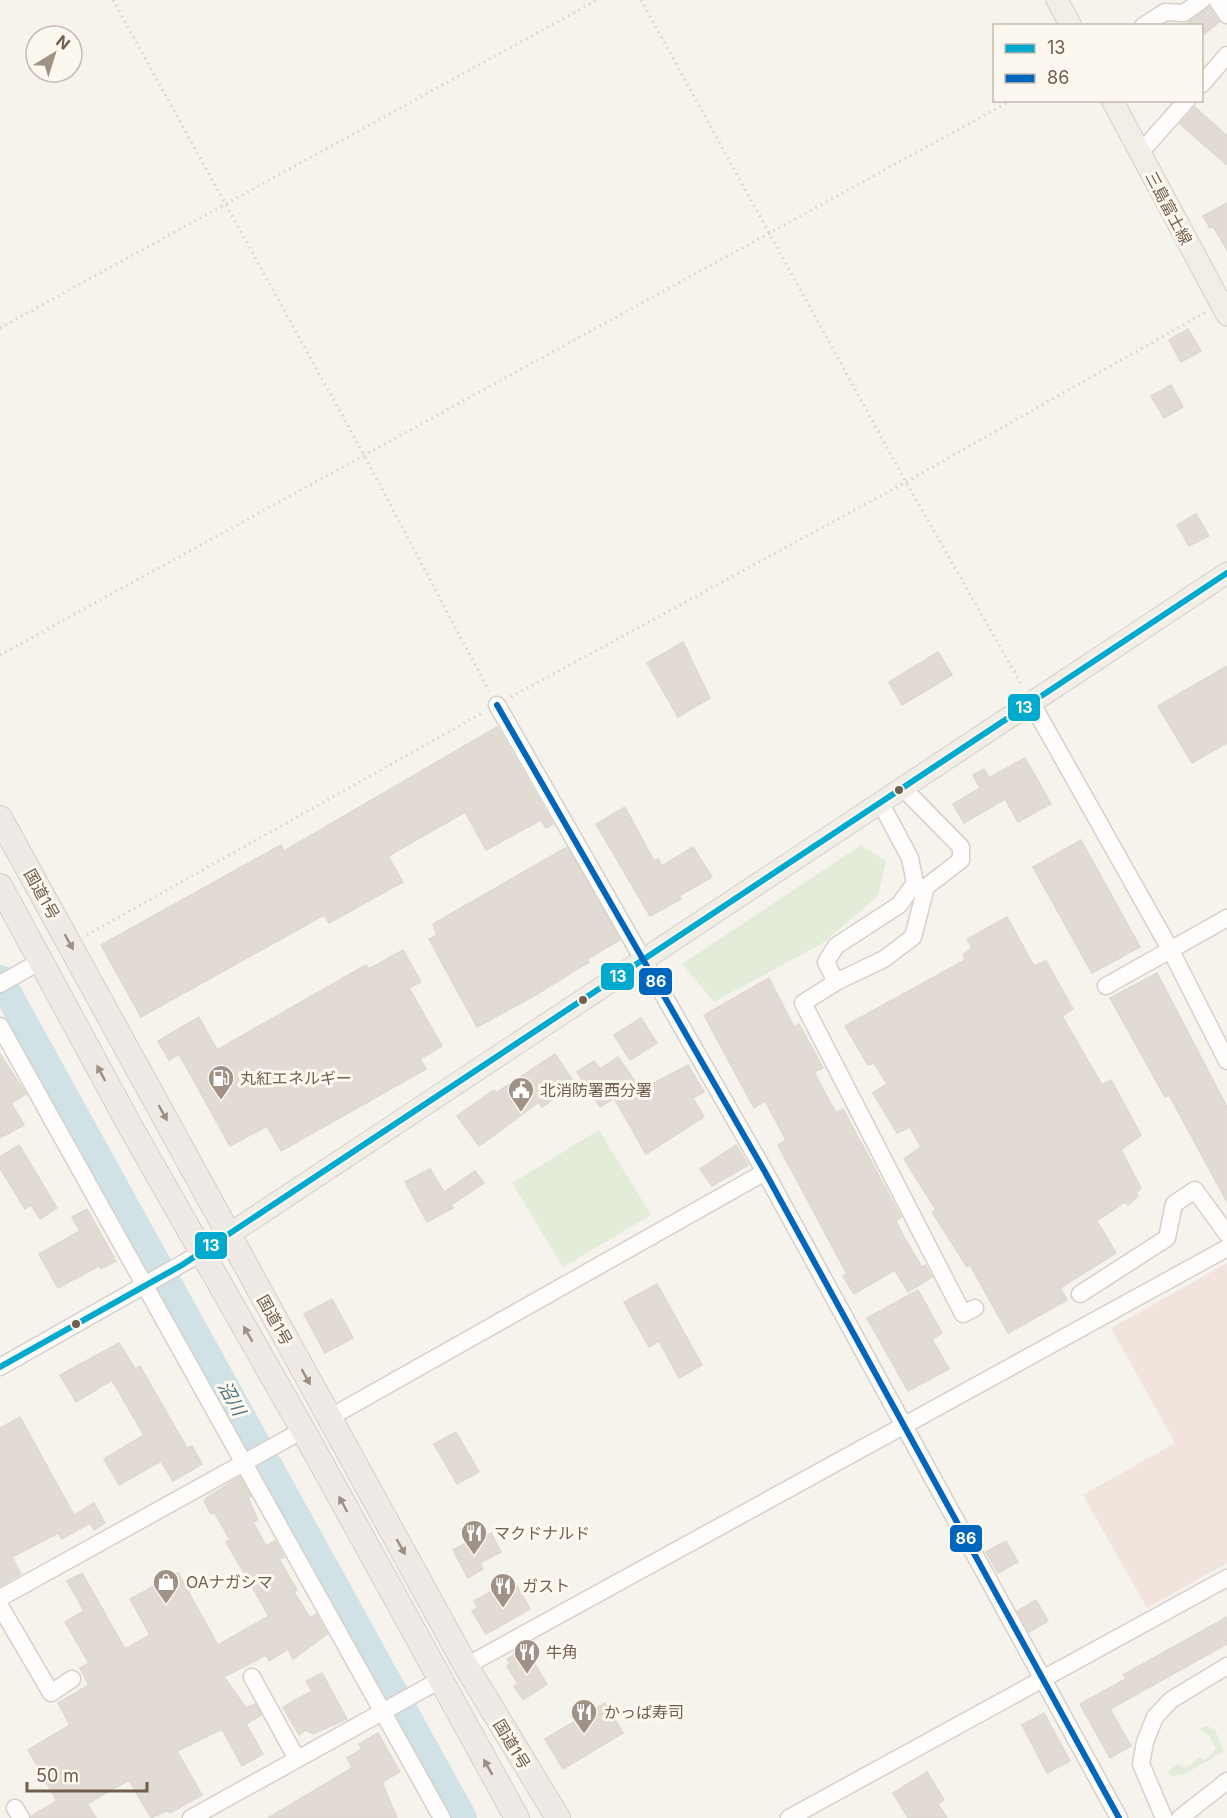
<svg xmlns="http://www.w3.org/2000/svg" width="1227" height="1818" font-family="Inter,'Noto Sans JP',sans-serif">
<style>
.commercial{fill:#f0e4dc}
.green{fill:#e2ecd9}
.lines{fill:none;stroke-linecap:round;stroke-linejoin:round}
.river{stroke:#d0e2e5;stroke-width:28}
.building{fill:#e1dbd4;stroke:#ded8d0;stroke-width:1.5}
.minor-casing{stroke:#d5d0cb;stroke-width:19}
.major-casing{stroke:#d4cec8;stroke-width:23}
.highway-casing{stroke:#d4cec8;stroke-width:26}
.path{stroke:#d7d1cd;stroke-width:3;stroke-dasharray:1.5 4.5;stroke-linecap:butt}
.minor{stroke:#fefdfc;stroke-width:16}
.major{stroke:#f1eee7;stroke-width:21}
.highway{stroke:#efeae6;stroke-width:24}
.bus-1-casing{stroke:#fdf8ef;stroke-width:10}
.bus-2-casing{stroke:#fdf8ef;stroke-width:10}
.bus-1{stroke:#00a9ce;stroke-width:6}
.bus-2{stroke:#0065bd;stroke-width:6}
.oneway{fill:#9d8f84}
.bus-dot{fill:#715e50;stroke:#fdf8ef;stroke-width:2}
.labels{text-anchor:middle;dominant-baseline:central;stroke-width:6;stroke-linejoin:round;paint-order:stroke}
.street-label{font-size:16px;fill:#715e50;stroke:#fdf8ef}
.poi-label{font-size:16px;fill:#715e50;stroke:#fdf8ef;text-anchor:start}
.water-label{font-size:18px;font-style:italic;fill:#4c7481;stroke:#fdf8ef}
.line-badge{stroke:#fdf8ef;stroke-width:2}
.badge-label{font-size:16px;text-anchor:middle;font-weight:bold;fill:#fff}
</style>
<rect width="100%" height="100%" fill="#f6f3ed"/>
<polygon class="commercial" points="1227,1263 1227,1563 1147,1608 1083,1495 1175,1443 1111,1328"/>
<g class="green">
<polygon points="861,845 886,861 878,896 823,943 714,1002 682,964"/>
<polygon points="599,1130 651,1215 563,1267 512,1183"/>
<polygon points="1207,1726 1215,1730 1224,1752 1184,1774 1171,1776 1168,1772 1178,1764 1184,1767 1191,1765 1199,1757 1205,1760 1216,1749 1210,1737 1199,1729"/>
</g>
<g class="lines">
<polyline class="river" points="0,979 463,1818"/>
</g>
<g class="building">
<polygon points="1209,7 1219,22 1202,36 1202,26 1184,26"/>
<polygon points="1195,107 1227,136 1227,165 1180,124"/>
<polygon points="1227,203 1227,250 1213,226 1210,228 1203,216"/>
<polygon points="1188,329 1201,351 1181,362 1169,340"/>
<polygon points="1171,385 1183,407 1164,418 1151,396"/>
<polygon points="1196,514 1209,536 1189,546 1177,525"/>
<polygon points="683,642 710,698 678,717 647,663"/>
<polygon points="938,652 952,675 902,705 889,682"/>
<polygon points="1227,666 1227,743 1192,763 1158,706"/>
<polygon points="497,727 553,824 546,828 541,820 486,850 465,812 388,856 403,882 329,923 324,915 141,1017 101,945 281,845 284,851"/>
<polygon points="1025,758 1051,804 1018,822 1005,799 964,823 953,804 980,788 973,775 984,769 989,778"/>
<polygon points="625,807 654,861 658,859 662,866 693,847 712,877 679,896 681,899 650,916 596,824"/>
<polygon points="1081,840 1140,947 1092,973 1033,867"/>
<polygon points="567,847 620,940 587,959 589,962 532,997 477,1027 429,939 437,935 433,924"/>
<polygon points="1007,917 1034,966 1046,961 1073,1009 1062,1016 1102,1085 1111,1080 1141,1135 1121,1150 1141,1188 1136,1194 1138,1196 1128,1205 1125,1202 1097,1221 1116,1253 1060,1288 1067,1300 1008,1333 970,1265 967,1267 932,1212 936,1210 904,1159 921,1147 910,1127 897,1133 873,1093 887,1084 874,1063 868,1065 845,1026 965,960 963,955 972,948 967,939"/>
<polygon points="403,950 421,982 409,988 442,1046 420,1059 426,1069 281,1151 267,1126 230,1146 179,1054 169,1060 158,1041 199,1017 217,1050 366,965 369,969"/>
<polygon points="1157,973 1227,1107 1227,1202 1169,1095 1165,1097 1110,998"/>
<polygon points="769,978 794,1027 799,1024 823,1068 814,1072 836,1113 843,1109 901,1217 896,1221 905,1239 922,1267 925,1265 932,1277 908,1292 895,1270 854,1294 843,1276 847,1274 778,1145 786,1140 765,1101 754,1108 704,1015"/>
<polygon points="641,1018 657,1043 630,1060 614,1035"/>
<polygon points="0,1054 26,1094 11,1103 24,1125 0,1138"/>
<polygon points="555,1054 575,1084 542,1107 539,1102 479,1146 457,1116 494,1090 496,1093"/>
<polygon points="618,1057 641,1090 688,1065 704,1092 693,1098 704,1117 646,1154 614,1098 600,1107 577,1072 594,1061 600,1069"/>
<polygon points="19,1145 57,1208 40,1219 31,1205 25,1209 0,1168 0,1157"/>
<polygon points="736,1145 748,1165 712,1186 700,1169"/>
<polygon points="430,1169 444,1192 475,1171 484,1183 451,1205 453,1208 427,1222 405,1182"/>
<polygon points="87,1209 116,1261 101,1269 99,1266 58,1288 39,1254 80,1231 72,1217"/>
<polygon points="657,1284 702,1365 679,1378 659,1341 649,1347 624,1302"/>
<polygon points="918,1290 942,1333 932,1339 949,1369 908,1391 867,1318"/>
<polygon points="332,1299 353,1338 325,1353 304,1314"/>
<polygon points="119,1343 135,1369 140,1366 187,1448 192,1446 202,1464 173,1481 161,1461 119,1485 104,1459 144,1435 112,1380 76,1402 60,1375"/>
<polygon points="20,1417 74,1515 94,1503 105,1523 94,1530 90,1523 62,1539 58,1533 12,1557 21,1574 0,1586 0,1428"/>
<polygon points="456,1432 479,1472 457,1484 434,1444"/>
<polygon points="240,1477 251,1497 248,1498 258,1520 253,1522 266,1546 275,1541 284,1557 279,1559 297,1590 294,1592 310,1618 316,1614 327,1634 293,1659 288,1649 269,1661 266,1655 224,1677 246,1708 255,1704 261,1715 246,1724 263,1754 242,1766 222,1729 177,1751 202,1795 170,1813 168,1810 151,1818 129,1780 87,1804 96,1818 31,1818 31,1816 57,1801 28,1750 70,1725 58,1703 89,1685 80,1668 89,1663 65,1622 84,1611 67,1581 82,1573 125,1649 150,1635 130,1599 178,1573 218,1645 269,1616 226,1542 230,1540 214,1512 211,1514 204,1501 206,1498"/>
<polygon points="491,1533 501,1552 480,1563 483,1569 468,1578 453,1550 475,1538 477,1542"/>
<polygon points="1006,1541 1018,1562 998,1573 986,1552"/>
<polygon points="505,1584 508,1591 517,1586 530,1609 486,1634 472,1611 478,1608 474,1601"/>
<polygon points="1036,1600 1048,1621 1029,1632 1017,1611"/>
<polygon points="1227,1617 1227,1644 1110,1709 1131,1746 1110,1758 1080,1704 1126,1679 1123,1675"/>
<polygon points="525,1648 547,1684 523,1700 514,1686 518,1684 507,1666 510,1664 507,1659"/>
<polygon points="322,1673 347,1719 313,1734 306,1730 299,1735 283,1707 312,1691 306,1681"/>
<polygon points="605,1703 623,1733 563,1769 545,1739"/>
<polygon points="1044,1713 1070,1761 1047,1773 1022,1725"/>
<polygon points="378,1733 400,1772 382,1782 397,1818 268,1818 352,1768 347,1758 362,1749 359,1744"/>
<polygon points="927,1772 944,1800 938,1804 947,1818 908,1818 893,1793"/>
</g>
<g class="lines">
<g class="minor-casing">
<g id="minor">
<polyline points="1217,0 1227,15"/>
<polyline points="1143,26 1165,12 1184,13 1202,0"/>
<polyline points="1202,84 1227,55"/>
<polyline points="1140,153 1187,100"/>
<polyline points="1031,702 1170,949 1227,1061"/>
<polyline points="497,705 765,1172 1119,1818"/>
<polyline points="880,802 910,858 915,883 899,905 836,946 826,962 836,982 884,959 913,937 926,887 961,860 961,847 902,787"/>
<polyline points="836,982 803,1003 963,1314 975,1308"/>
<polyline points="0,984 41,961"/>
<polyline points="1106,986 1227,918"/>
<polyline points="0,1026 442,1818"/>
<polyline points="1080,1294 1167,1238 1174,1204 1195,1190 1227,1234"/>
<polyline points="0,1367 201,1253"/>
<polyline points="329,1418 765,1172"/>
<polyline points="0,1598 303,1430"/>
<polyline points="0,1606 51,1693 72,1679"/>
<polyline points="466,1666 1227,1248"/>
<polyline points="252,1677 297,1759"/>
<polyline points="15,1808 21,1818"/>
<polyline points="191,1818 440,1680"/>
<polyline points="789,1818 1227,1578"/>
<polyline points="1164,1818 1141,1764 1145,1742 1155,1717 1171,1700 1227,1666"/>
<polyline points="1180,1818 1227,1781"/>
</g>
</g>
<g class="major-casing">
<g id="major">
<polyline points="1057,0 1071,26"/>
<polyline points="1112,100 1227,315"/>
<polyline points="201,1253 1227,573"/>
</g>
</g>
<g class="highway-casing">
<g id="highway">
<polyline points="0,818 466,1666 558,1818"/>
<polyline points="0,886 130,1126 303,1430 517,1818"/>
</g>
</g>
<g class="path">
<polyline points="113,0 364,455 489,691"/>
<polyline points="641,0 906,482 1023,687"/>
<polyline points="0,328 597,0"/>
<polyline points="0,655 1012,100"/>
<polyline points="511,697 906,482 1206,312"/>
<polyline points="87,935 484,712"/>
</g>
<use href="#minor" class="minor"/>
<use href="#major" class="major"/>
<use href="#highway" class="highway"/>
<g class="bus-1-casing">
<polyline id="bus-1" points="0,1367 182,1265 1227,573"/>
</g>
<g class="bus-2-casing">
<polyline id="bus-2" points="497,705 765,1172 1119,1818"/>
</g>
<use href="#bus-1" class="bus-1"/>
<use href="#bus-2" class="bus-2"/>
</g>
<defs><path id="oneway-solid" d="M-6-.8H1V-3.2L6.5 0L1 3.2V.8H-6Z" transform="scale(1.5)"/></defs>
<g class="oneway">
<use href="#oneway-solid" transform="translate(69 942) rotate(61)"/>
<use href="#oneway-solid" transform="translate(101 1073) rotate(-118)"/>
<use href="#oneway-solid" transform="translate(163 1113) rotate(61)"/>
<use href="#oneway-solid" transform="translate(248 1334) rotate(-120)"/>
<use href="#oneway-solid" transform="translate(306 1377) rotate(61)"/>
<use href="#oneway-solid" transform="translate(343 1504) rotate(-118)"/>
<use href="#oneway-solid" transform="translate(401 1547) rotate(61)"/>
<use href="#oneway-solid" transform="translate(488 1767) rotate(-119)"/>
</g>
<defs>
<g id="fuel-pin" transform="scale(1.35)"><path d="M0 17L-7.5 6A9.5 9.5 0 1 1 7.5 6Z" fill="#a09287" stroke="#fdf8ef"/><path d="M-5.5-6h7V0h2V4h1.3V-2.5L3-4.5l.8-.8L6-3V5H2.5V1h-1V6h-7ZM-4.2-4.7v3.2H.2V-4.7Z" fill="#fff"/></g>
<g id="civic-pin" transform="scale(1.35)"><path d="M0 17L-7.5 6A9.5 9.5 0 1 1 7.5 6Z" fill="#a09287" stroke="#fdf8ef"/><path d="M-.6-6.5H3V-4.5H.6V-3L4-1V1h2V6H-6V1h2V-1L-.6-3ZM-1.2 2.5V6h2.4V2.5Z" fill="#fff"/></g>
<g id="restaurant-pin" transform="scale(1.35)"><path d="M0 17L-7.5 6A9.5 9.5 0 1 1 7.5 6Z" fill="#a09287" stroke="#fdf8ef"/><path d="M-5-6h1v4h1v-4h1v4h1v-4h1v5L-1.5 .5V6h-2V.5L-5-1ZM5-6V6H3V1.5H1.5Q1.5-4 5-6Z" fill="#fff"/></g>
<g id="shop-pin" transform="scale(1.35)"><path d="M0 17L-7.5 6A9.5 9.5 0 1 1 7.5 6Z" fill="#a09287" stroke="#fdf8ef"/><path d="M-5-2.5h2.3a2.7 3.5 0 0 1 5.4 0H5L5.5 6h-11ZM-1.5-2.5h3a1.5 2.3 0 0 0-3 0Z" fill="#fff"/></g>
</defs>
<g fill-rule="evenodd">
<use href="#fuel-pin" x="221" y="1078"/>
<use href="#civic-pin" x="521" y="1090"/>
<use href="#restaurant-pin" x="474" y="1533"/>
<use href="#shop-pin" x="166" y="1582"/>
<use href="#restaurant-pin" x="503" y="1586"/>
<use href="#restaurant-pin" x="527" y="1652"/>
<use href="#restaurant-pin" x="584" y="1712"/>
</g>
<g class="bus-dot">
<circle cx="899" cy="790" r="5"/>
<circle cx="583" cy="1000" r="5"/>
<circle cx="76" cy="1324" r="5"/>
</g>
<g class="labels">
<g class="street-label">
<text transform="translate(1169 208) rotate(62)">三島富士線</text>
<text transform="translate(42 894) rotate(61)">国道1号</text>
<text transform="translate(275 1320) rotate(61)">国道1号</text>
<text transform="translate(512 1744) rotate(59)">国道1号</text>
</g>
<g class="poi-label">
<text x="240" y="1078">丸紅エネルギー</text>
<text x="540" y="1090">北消防署西分署</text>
<text x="494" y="1533">マクドナルド</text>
<text x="186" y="1582">OAナガシマ</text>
<text x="522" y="1586">ガスト</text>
<text x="546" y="1652">牛角</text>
<text x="604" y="1712">かっぱ寿司</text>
</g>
<g class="water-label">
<text transform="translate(232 1398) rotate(61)">沼川</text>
</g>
</g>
<g class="line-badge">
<rect x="1007" y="693" width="34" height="29" rx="6" fill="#00a9ce"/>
<rect x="600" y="962" width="35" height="29" rx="6" fill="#00a9ce"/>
<rect x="638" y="967" width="35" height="29" rx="6" fill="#0065bd"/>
<rect x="194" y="1231" width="34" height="29" rx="6" fill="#00a9ce"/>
<rect x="949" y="1524" width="34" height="29" rx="6" fill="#0065bd"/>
</g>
<g class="badge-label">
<text x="1024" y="713">13</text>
<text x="618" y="982">13</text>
<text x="656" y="987">86</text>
<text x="211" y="1251">13</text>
<text x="966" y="1544">86</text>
</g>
<rect x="993" y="24" width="210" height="78" fill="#fdf8ef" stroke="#c5baaf" stroke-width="1.5"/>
<rect x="1005" y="44" width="30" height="9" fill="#00a9ce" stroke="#c5baaf" stroke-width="1.5"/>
<text x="1047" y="54" font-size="18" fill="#715e50">13</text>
<rect x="1005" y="74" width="30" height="9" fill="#0065bd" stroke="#c5baaf" stroke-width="1.5"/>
<text x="1047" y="84" font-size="18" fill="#715e50">86</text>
<g transform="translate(54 54) rotate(38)"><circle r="28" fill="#fdf8ef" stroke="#c5baaf" stroke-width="1.5"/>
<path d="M0-4.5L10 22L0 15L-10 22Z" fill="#a09287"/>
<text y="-9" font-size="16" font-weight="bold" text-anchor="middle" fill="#715e50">N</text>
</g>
<path d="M27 1782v9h120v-9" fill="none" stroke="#715e50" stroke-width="3"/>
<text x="36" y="1782" font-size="18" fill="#715e50" stroke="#fdf8ef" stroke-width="4.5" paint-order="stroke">50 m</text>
</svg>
